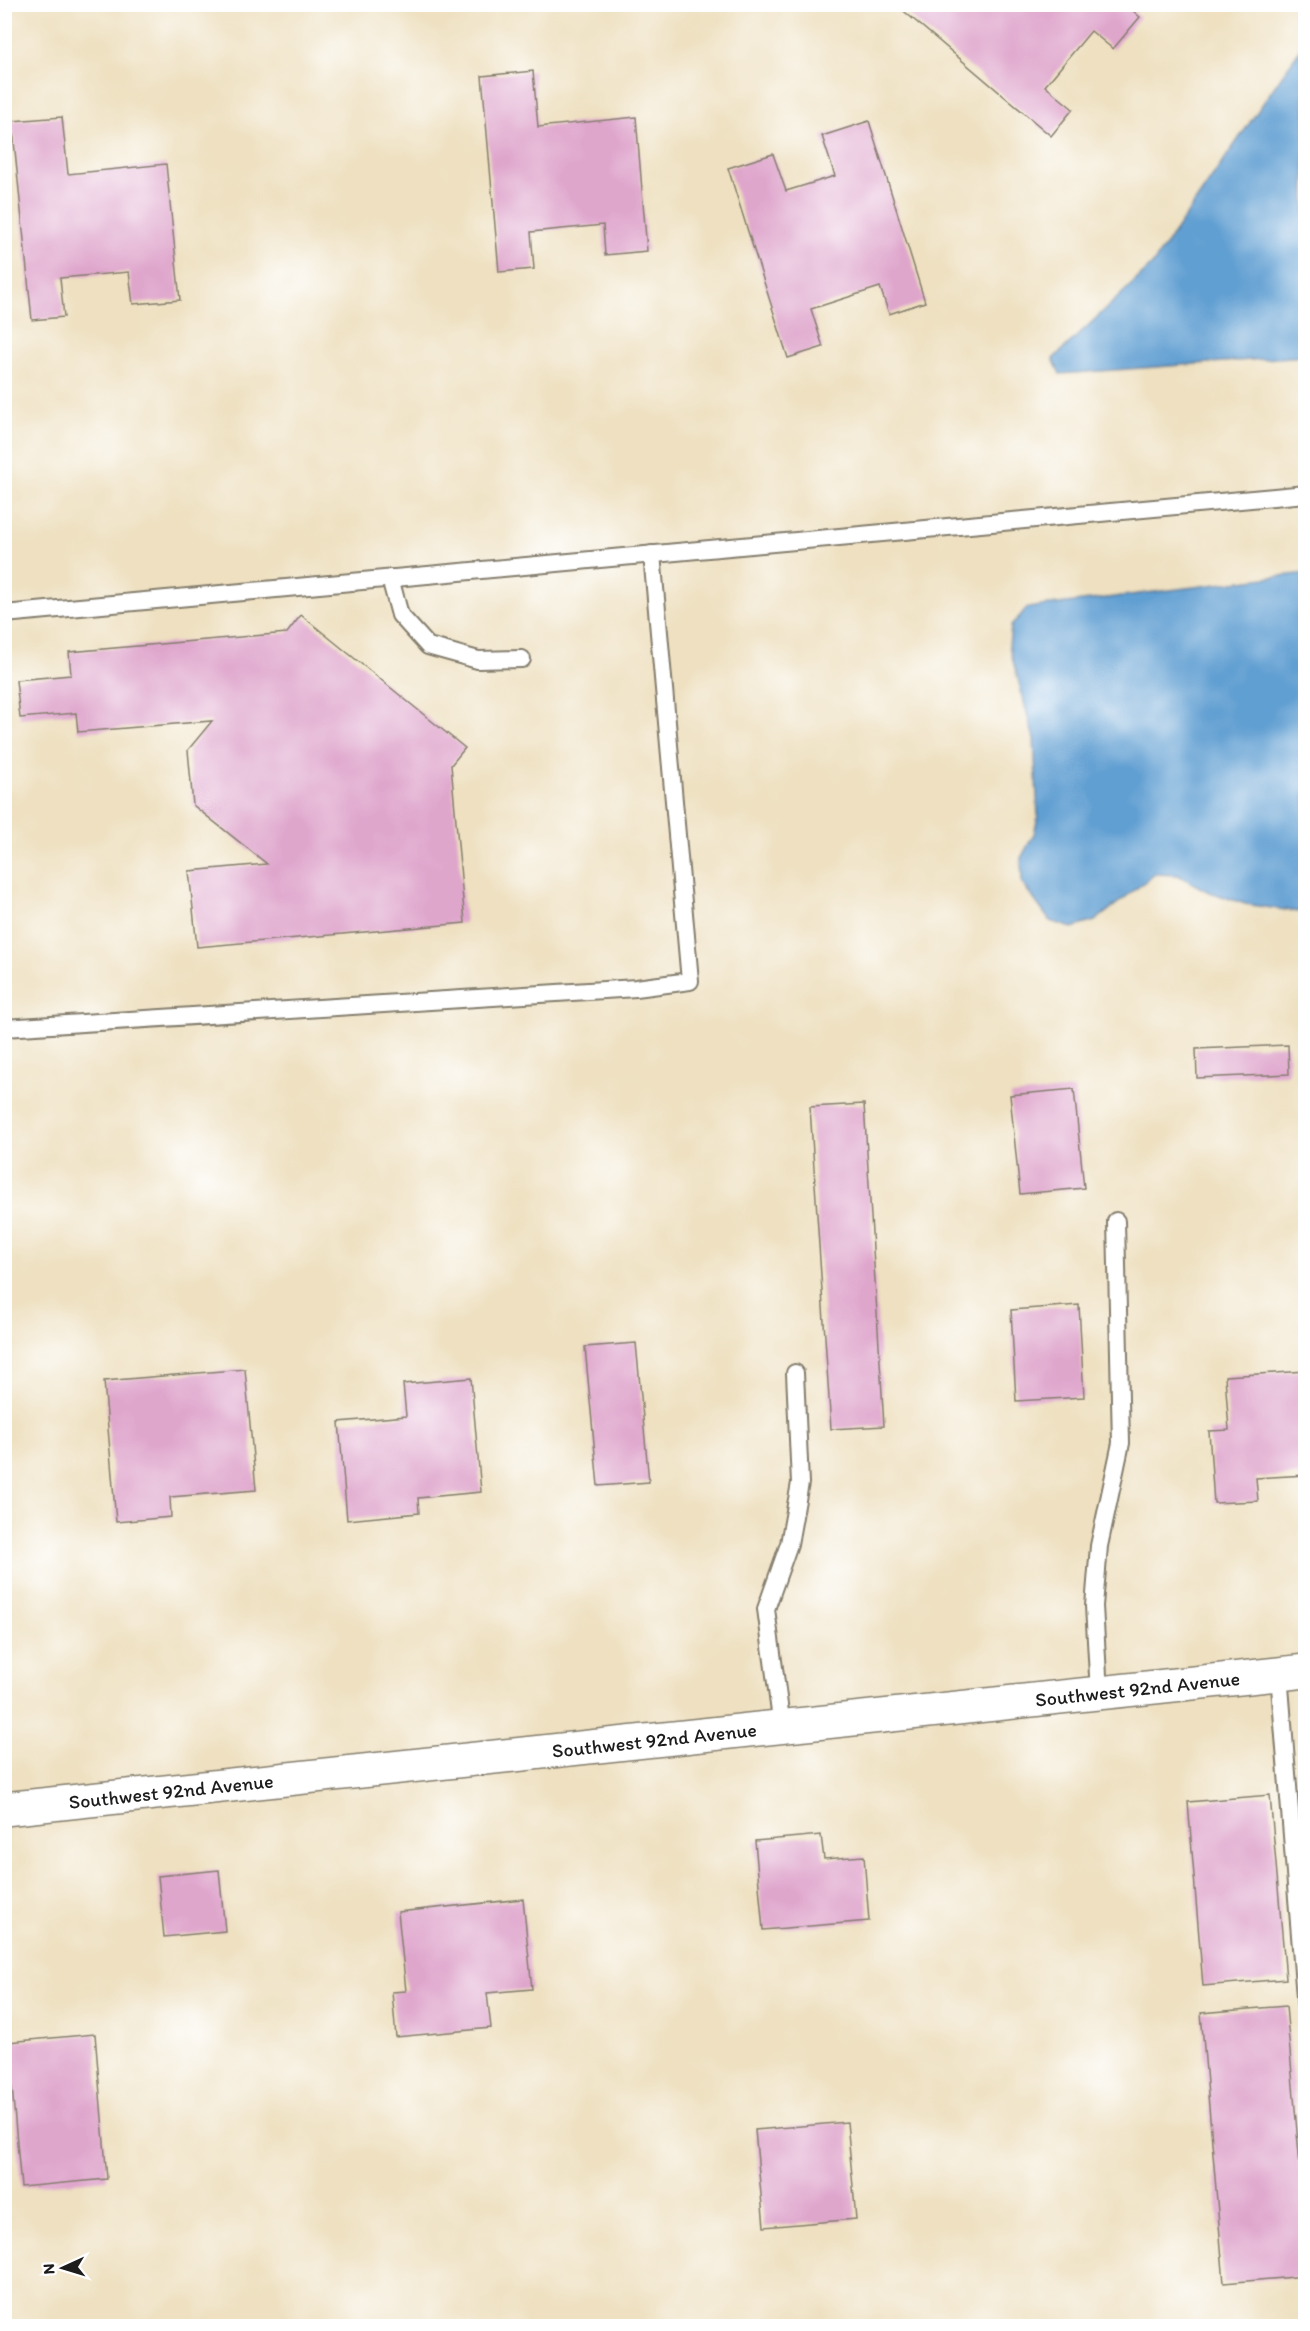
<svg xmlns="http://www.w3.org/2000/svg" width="1310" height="2331" font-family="Itim,sans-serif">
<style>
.water{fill:#609fd2;stroke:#3e5e77;stroke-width:1.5}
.building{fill:#dfa6cc}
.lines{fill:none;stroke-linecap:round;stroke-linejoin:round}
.lane-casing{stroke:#857e6e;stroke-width:20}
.street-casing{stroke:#857e6e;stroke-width:36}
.lane{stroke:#fff;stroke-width:16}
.street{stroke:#fff;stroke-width:33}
.labels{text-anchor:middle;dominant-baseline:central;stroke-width:4.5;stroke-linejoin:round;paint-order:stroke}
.street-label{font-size:20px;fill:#1c1c1c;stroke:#fff}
</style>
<rect width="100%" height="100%" fill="#fff"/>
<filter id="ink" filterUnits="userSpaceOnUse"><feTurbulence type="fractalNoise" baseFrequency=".0167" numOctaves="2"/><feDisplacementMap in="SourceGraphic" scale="12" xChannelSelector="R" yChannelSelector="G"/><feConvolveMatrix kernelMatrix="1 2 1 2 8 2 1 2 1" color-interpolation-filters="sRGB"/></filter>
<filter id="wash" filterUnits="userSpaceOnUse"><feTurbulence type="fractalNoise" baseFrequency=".008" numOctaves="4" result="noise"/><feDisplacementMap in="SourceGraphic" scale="24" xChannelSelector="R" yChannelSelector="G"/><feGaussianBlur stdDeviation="1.35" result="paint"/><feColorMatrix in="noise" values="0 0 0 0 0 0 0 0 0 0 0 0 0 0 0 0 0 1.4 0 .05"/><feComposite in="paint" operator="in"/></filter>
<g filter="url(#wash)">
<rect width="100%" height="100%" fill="#eee0c0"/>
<g class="water">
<polygon points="1305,42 1305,356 1060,374 1053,359 1152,265"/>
<polygon points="1305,573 1305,913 1245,904 1207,891 1178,875 1155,874 1095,921 1072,928 1050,921 1022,883 1021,858 1034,834 1038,817 1034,739 1009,646 1011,626 1027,608"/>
</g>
<g id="blocks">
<g class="building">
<polygon points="902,4 972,4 976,7 978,4 1125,4 1140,17 1113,49 1091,31 1045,86 1073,109 1051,136 899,7"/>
<polygon points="533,71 538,127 636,117 647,251 605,255 603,225 531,232 534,269 499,272 482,76"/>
<polygon points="62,117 68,174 166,164 180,300 133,304 129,272 60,278 64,317 32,320 12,121"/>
<polygon points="869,121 925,302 889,314 880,287 811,309 823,347 788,358 728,168 773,154 786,191 835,176 822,136"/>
<polygon points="301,615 465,748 451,765 465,923 197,947 189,871 267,864 193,805 188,750 212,721 78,732 76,713 20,718 16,680 71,675 69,652 287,633"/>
<polygon points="1288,1045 1289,1074 1197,1078 1196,1049"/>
<polygon points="1074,1089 1084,1188 1020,1194 1010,1095"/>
<polygon points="864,1104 884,1426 831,1429 810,1107"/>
<polygon points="1079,1305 1084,1397 1016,1401 1011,1310"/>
<polygon points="636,1343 649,1482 598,1486 585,1347"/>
<polygon points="245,1369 256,1490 170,1497 171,1517 116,1522 104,1381"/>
<polygon points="1306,1371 1306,1475 1256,1478 1258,1501 1214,1503 1209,1431 1229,1430 1225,1376"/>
<polygon points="471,1378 481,1492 418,1498 419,1513 347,1520 339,1422 406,1416 403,1384"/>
<polygon points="1270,1795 1286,1979 1203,1986 1188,1802"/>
<polygon points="821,1835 824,1859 864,1856 869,1921 763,1930 755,1841"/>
<polygon points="219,1870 225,1931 164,1937 158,1876"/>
<polygon points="523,1899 532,1989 487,1993 491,2028 396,2037 392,1992 406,1991 398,1912"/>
<polygon points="1286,2006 1306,2234 1306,2276 1224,2283 1201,2013"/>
<polygon points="95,2034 107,2179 21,2187 8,2042"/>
<polygon points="847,2122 856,2219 764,2227 755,2130"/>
</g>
</g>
</g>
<g filter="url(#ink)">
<use href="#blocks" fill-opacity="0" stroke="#857e6e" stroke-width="1.5"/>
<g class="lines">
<g class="lane-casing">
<g id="lane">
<polyline points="390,578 400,615 428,646 478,660 522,659"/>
<polyline points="4,614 1306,494"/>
<polyline points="4,1028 636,988 690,981 652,554"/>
<polyline points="1279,1674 1306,2010"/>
<polyline points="1099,1693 1094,1606 1099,1546 1121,1443 1116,1221"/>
<polyline points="782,1727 766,1609 789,1544 800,1483 795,1373"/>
</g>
</g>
<g class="street-casing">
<g id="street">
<path id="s1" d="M4,1809L1306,1671"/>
</g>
</g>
<use href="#lane" class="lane"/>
<use href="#street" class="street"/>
</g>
</g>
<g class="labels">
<g class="street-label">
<text stroke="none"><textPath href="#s1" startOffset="1140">Southwest 92nd Avenue</textPath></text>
<text stroke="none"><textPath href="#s1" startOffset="654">Southwest 92nd Avenue</textPath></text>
<text stroke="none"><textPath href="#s1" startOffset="168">Southwest 92nd Avenue</textPath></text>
</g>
</g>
<rect width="1310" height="2331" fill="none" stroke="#fff" stroke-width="24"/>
<g transform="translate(63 2268) rotate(266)" stroke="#ffffff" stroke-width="4.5" paint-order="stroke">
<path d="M0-4.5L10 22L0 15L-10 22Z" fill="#1c1c1c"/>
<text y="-9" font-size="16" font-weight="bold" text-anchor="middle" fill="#1c1c1c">N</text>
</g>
</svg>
